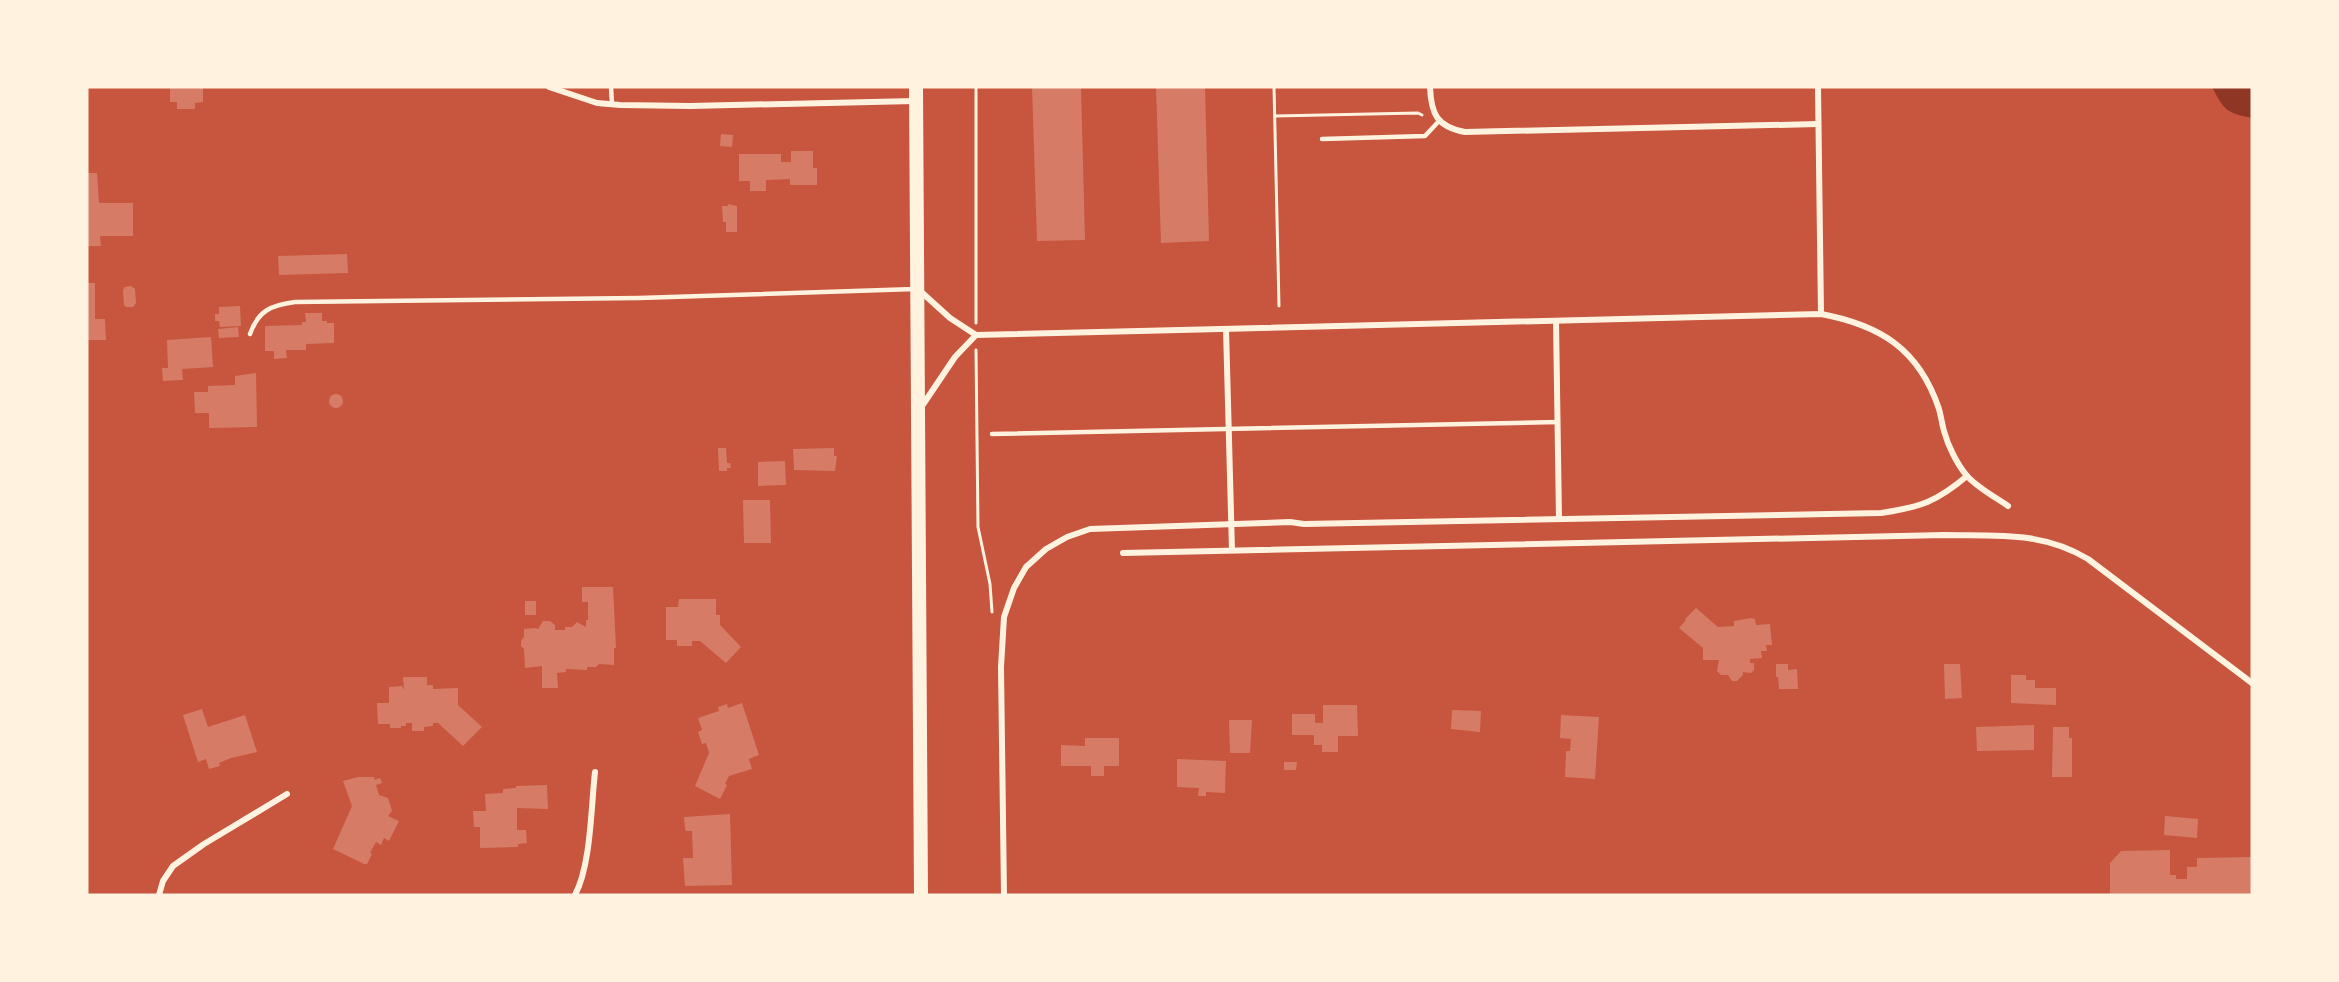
<svg xmlns="http://www.w3.org/2000/svg" width="2339" height="982" font-family="'Noto Serif',serif">
<style>
.water{fill:#8f3625}
.building{fill:#d67c66}
.lines{fill:none;stroke-linecap:round;stroke-linejoin:round}
.path{stroke:#fff3e0;stroke-width:3}
.service{stroke:#fff3e0;stroke-width:4.5}
.minor{stroke:#fff3e0;stroke-width:6}
.trunk{stroke:#fff3e0;stroke-width:14}
</style>
<rect width="100%" height="100%" fill="#c8553d"/>
<path class="water" d="M2212,87H2252V118C2226,113 2224,110 2212,87Z"/>
<g class="building">
<polygon points="170,87 203,87 203,102 195,103 195,109 177,109 177,102 170,102"/>
<polygon points="1032,87 1081,87 1085,240 1037,241"/>
<polygon points="1156,87 1205,87 1209,241 1161,243"/>
<polygon points="721,134 733,135 732,147 720,146"/>
<polygon points="791,151 813,151 813,168 817,168 817,185 790,185 790,179 766,180 766,191 750,191 750,181 739,181 739,154 781,154 781,162 791,162"/>
<polygon points="87,173 97,173 99,203 133,203 133,236 100,236 101,246 87,246"/>
<polygon points="728,204 737,206 737,232 726,232 726,222 723,222 722,206 728,206"/>
<polygon points="347,254 348,273 279,275 278,256"/>
<polygon points="87,283 95,283 95,319 105,319 106,340 87,340"/>
<polygon points="131,286 135,289 136,303 133,307 126,307 124,305 123,290 125,287"/>
<polygon points="240,306 241,326 220,327 219,321 215,321 215,314 219,314 219,307"/>
<polygon points="305,313 322,313 322,321 327,321 327,323 334,323 334,343 306,344 306,350 286,350 287,358 274,359 274,351 265,351 265,326 302,325 302,322 306,322"/>
<polygon points="238,327 239,337 219,338 218,329"/>
<polygon points="211,337 213,367 182,369 183,380 163,381 162,368 168,368 167,340"/>
<polygon points="256,373 257,427 209,428 209,413 195,413 194,392 208,392 208,386 235,385 235,376"/>
<circle cx="336" cy="401" r="7"/>
<polygon points="718,448 726,448 727,463 730,463 731,468 727,468 727,471 719,471"/>
<polygon points="834,448 834,456 837,456 835,471 794,470 793,449"/>
<polygon points="785,461 786,485 758,486 758,462"/>
<polygon points="743,500 770,500 771,543 744,543"/>
<polygon points="582,587 613,587 616,648 614,648 614,665 599,664 596,667 587,667 587,670 566,669 566,672 557,673 558,688 542,688 542,666 525,668 524,649 521,646 521,641 524,637 524,629 535,628 538,629 543,621 550,621 555,625 555,630 565,630 565,627 572,627 577,622 586,627 586,620 588,620 588,602 582,602"/>
<polygon points="679,599 716,599 716,615 720,615 720,625 741,647 726,663 700,641 692,641 692,646 677,646 677,640 666,640 666,607 678,607"/>
<rect x="525" y="601" width="11" height="14"/>
<polygon points="1696,608 1718,627 1734,626 1734,621 1751,618 1755,619 1756,625 1770,624 1772,645 1766,645 1767,651 1761,651 1762,658 1750,659 1750,663 1754,663 1754,670 1751,673 1743,672 1743,675 1737,681 1732,681 1728,675 1721,675 1717,671 1719,660 1703,660 1703,648 1679,628 1686,620 1685,619"/>
<polygon points="1776,664 1788,664 1788,670 1797,669 1798,689 1779,689 1778,677 1776,677"/>
<polygon points="1944,664 1960,664 1962,698 1945,699"/>
<polygon points="2011,675 2026,675 2026,680 2035,680 2035,688 2056,688 2056,705 2011,703"/>
<polygon points="403,677 427,677 427,685 433,685 433,689 458,688 458,705 482,727 463,746 438,723 433,723 433,726 424,727 424,731 412,731 412,723 406,723 406,726 401,726 401,728 390,728 390,724 378,724 377,703 389,703 389,687 402,686 404,690"/>
<polygon points="742,703 759,755 749,759 752,769 729,776 725,784 727,785 720,799 695,786 709,753 706,743 702,744 698,732 702,730 698,718 719,711 718,707 727,704 728,708"/>
<polygon points="1323,705 1357,705 1358,736 1338,736 1338,752 1322,752 1322,745 1314,745 1314,735 1292,735 1292,714 1315,714 1315,723 1323,723"/>
<polygon points="202,709 208,727 245,715 257,752 231,758 219,763 220,766 209,769 206,759 198,762 183,715"/>
<polygon points="1452,710 1481,711 1480,732 1451,729"/>
<polygon points="1561,715 1599,717 1595,779 1565,777 1566,751 1570,751 1571,739 1560,738"/>
<polygon points="1229,720 1252,720 1250,753 1230,753"/>
<polygon points="2034,725 2034,750 1977,751 1976,727"/>
<polygon points="2053,727 2069,727 2069,738 2072,738 2072,777 2052,777"/>
<polygon points="1085,738 1119,738 1119,766 1104,766 1104,776 1091,776 1091,766 1061,766 1061,745 1085,746"/>
<polygon points="1177,759 1226,761 1225,793 1206,792 1206,796 1198,796 1199,788 1177,787"/>
<polygon points="1284,762 1297,762 1296,770 1284,770"/>
<polygon points="358,777 374,777 375,780 380,778 382,783 376,785 379,795 388,798 392,811 388,816 399,821 389,841 384,838 381,845 376,842 370,853 372,854 367,864 364,864 333,849 352,806 343,781"/>
<polygon points="547,785 548,809 517,808 517,830 526,830 527,843 518,844 518,847 480,848 480,827 474,827 473,811 486,811 485,794 503,793 503,789 516,788 516,786"/>
<polygon points="730,814 732,885 685,886 683,858 693,858 692,831 686,831 685,829 684,817"/>
<polygon points="2165,816 2198,819 2197,838 2164,835"/>
<polygon points="2170,850 2170,875 2176,875 2176,879 2187,879 2187,867 2197,867 2197,858 2251,857 2252,895 2110,895 2110,863 2121,851"/>
</g>
<g class="lines">
<g class="path">
<polyline points="1274,87 1279,306"/>
<polyline points="1275,116 1418,113 1422,115"/>
<polyline points="976,323 976,87"/>
<polyline points="976,350 978,527 990,584 992,612"/>
</g>
<g class="service">
<polyline points="611,87 612,104"/>
<polyline points="1322,139 1425,136 1439,121"/>
<path d="M250,334C258,311 271,305 295,302L639,298L915,289"/>
<polyline points="992,434 1558,422"/>
</g>
<g class="minor">
<polyline points="549,87 597,103 620,105 690,106 915,101"/>
<path d="M1430,87C1431,114 1437,127 1465,132L1818,124"/>
<polyline points="1818,87 1821,314"/>
<path d="M918,289L950,318L976,335L1821,314C1880,325 1919,349 1939,409C1941,416 1942,424 1944,431C1948,446 1957,464 1967,476C1978,488 1995,497 2008,506"/>
<polyline points="1556,321 1559,519"/>
<polyline points="1226,329 1232,550"/>
<polyline points="920,409 955,357 976,335"/>
<path d="M1123,553L1944,535C1996,536 2042,531 2088,559L2252,683"/>
<polyline points="159,895 163,881 173,866 204,844 287,794"/>
<path d="M575,895C591,865 591,807 595,772"/>
<path d="M1004,895L1001,667L1004,617L1014,588L1026,567L1046,549L1067,537L1090,529L1290,522L1304,524L1881,513C1921,507 1936,502 1967,476"/>
</g>
<polyline class="trunk" points="916,87 921,895"/>
</g>
<rect width="2339" height="982" fill="none" stroke="#fff3e0" stroke-width="177"/>
</svg>
